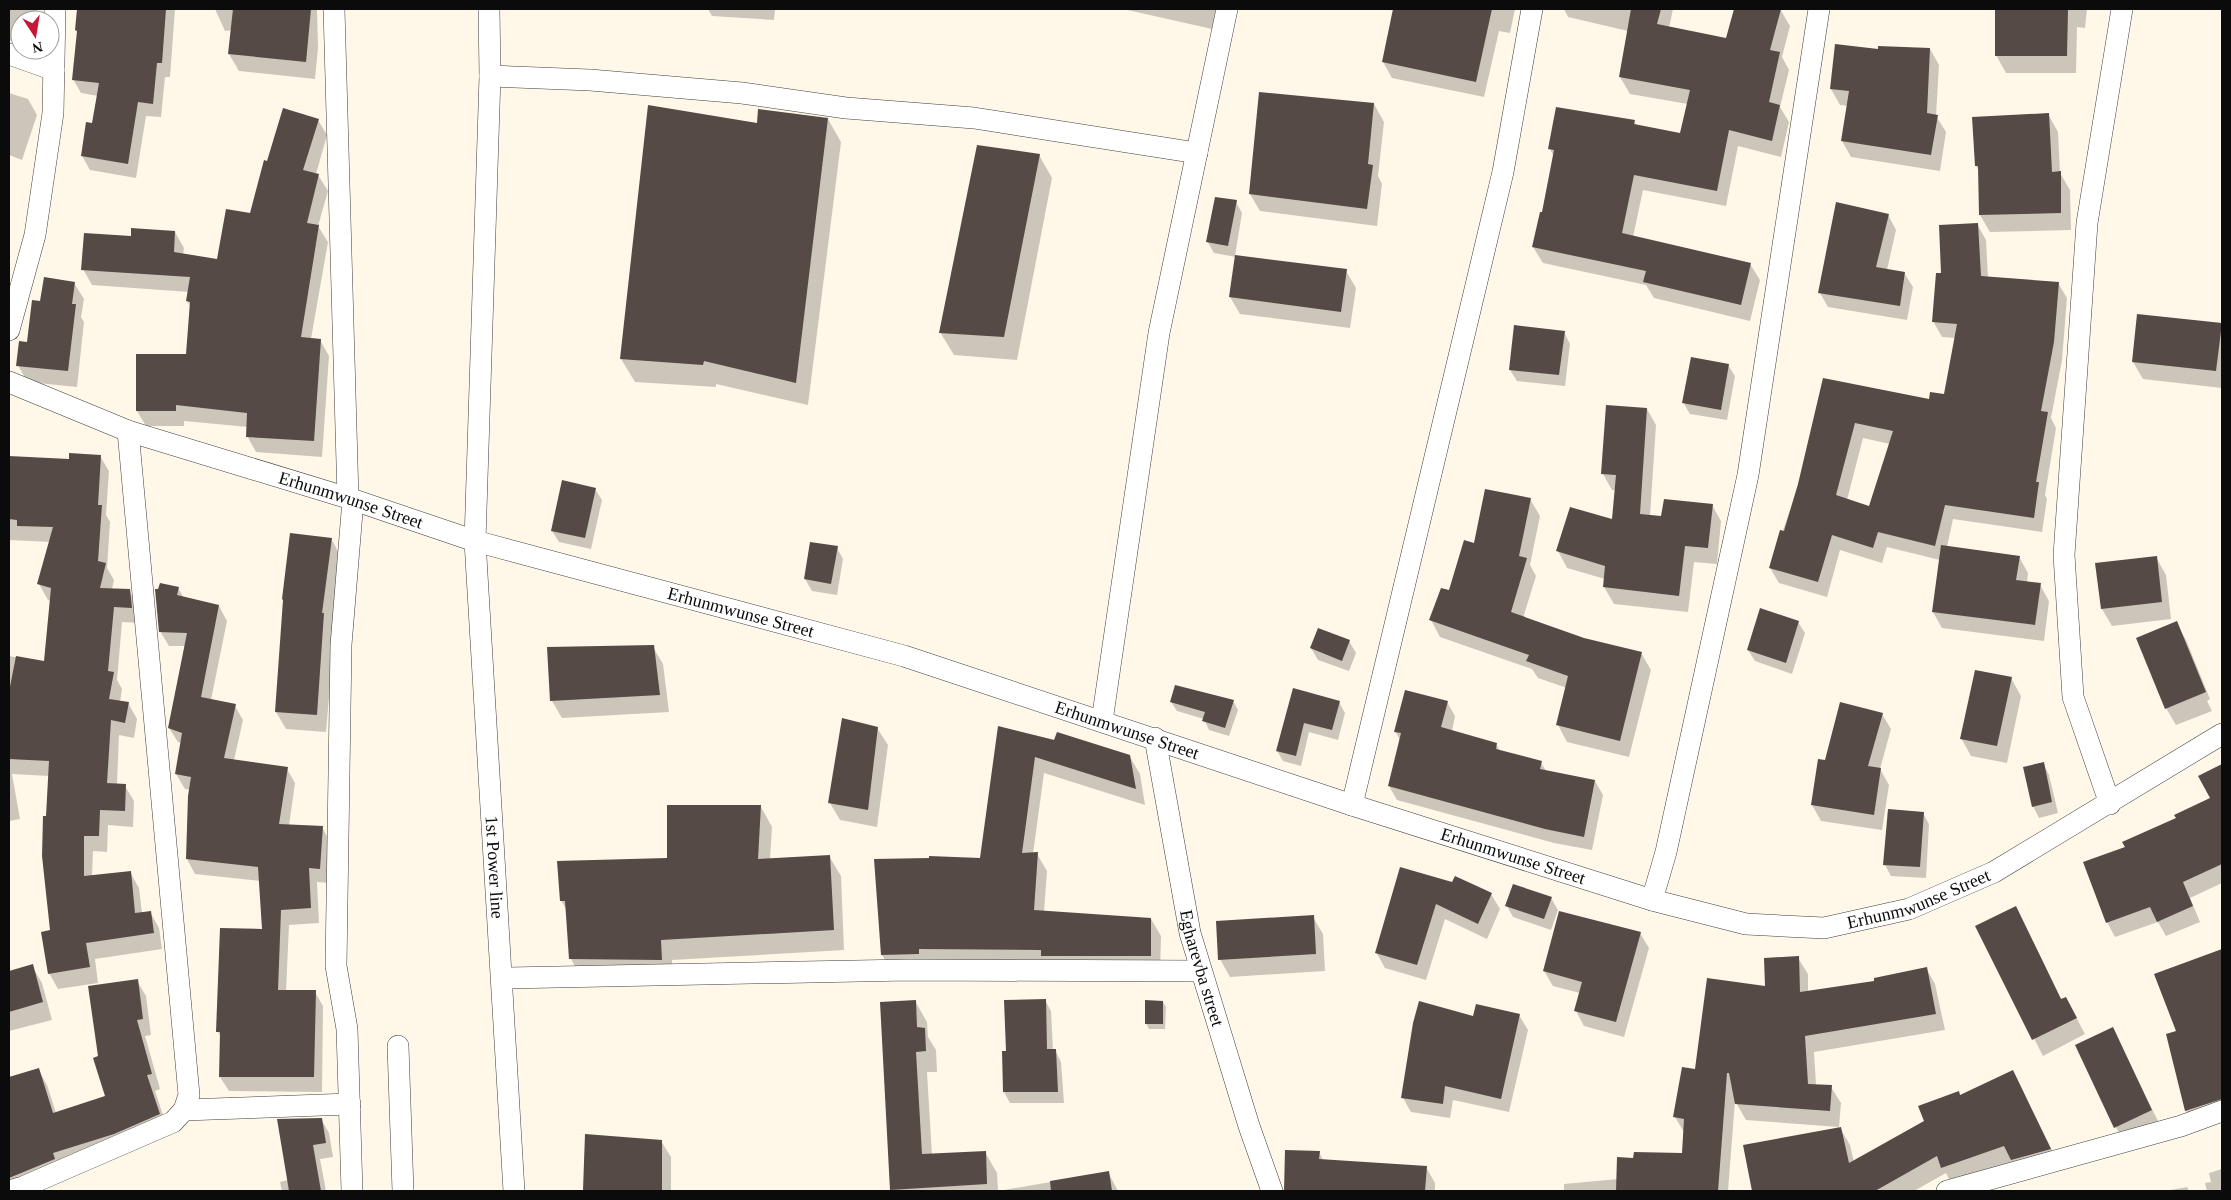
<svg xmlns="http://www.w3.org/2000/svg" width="2231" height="1200" font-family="Georgia,serif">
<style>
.shadow{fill:#0003;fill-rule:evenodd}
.building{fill:#554a46;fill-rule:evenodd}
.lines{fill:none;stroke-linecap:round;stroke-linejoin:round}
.street-casing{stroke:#3e3e3e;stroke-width:22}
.street{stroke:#fff;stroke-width:21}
.labels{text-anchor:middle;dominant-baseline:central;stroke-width:5;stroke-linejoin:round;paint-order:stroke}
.street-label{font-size:18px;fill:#0b0b0b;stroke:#fff}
</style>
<rect width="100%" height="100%" fill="#fff8e9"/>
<g class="shadow">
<polygon points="9,9 36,9 38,13 36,20 20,20 20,43 9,40"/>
<polygon points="78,9 175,9 170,77 165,77 161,117 146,116 136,178 90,170 82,156 88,123 93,124 98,96 81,93 73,79 78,34 76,30"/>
<polygon points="215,9 317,9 318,48 315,79 239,71 229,54 232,30 225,31"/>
<polygon points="708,9 775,9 774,20 712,16"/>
<polygon points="1123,9 1216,9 1212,29"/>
<polygon points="1430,9 1515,9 1510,33 1499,31 1484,97 1392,78 1383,62 1425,32"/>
<polygon points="1564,9 1673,9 1669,28 1727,40 1735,9 1780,9 1790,26 1782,57 1789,70 1780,107 1789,122 1781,157 1738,146 1726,206 1643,190 1633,237 1750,264 1760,280 1750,321 1654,298 1646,285 1543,263 1533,247 1543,214 1554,157 1550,149 1634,121 1636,125 1681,134 1688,104 1630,94 1620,77 1628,31 1568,17"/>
<polygon points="1996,9 2087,9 2085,28 2077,27 2076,73 2006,73 1996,55"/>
<polygon points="1930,49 1939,65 1936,116 1946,132 1940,171 1851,157 1842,141 1848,106 1840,105 1831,89 1879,50"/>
<polygon points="9,93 28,99 37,115 22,160 9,155"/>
<polygon points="1374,104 1384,122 1378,176 1382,184 1377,226 1260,211 1250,194"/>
<polygon points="2048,114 2058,132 2060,173 2070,190 2071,230 1990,232 1980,215 1979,171 1976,166"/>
<polygon points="828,119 841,142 808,405 716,384 716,387 635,382 621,359 758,124"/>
<polygon points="318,120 327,135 316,174 318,175 328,191 318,226 328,242 311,339 320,340 329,356 322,457 256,452 247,436 248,427 184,421 184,426 146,426 137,411 187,355 190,306 187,301 189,292 92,285 83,269 132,238 175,232 184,248 183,255 218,261 251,214 268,162"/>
<polygon points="1039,155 1052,178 1017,360 954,355 940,332"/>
<polygon points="1236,202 1242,213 1235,256 1346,271 1356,288 1350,328 1240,314 1230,297 1236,257 1214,253 1207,241"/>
<polygon points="1888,215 1896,230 1887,270 1904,273 1913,287 1907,320 1828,307 1820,293"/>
<path d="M1977,224L1986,240L1988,278L2058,283L2067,298L2062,360L2051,418L2056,428L2045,495L2047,499L2042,532L1953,519L1947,547L2019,557L2028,573L2027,583L2040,585L2049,601L2044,641L1942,628L1933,612L1940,560L1887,547L1882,563L1840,550L1827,597L1779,583L1770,568L1799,484L1824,379L1930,401L1945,396L1956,338L1942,337L1933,321L1942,275ZM1863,438L1890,444L1870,507L1847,500Z"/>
<polygon points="74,283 84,299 81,317 84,322 77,387 27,382 18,365 28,344 41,302"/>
<polygon points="2221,325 2222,388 2143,379 2133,362"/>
<polygon points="1564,332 1570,344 1565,386 1517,381 1510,370"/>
<polygon points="1728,365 1735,376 1727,420 1690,414 1683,402"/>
<polygon points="1647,409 1656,425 1650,516 1662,518 1712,505 1721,521 1717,564 1694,562 1688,612 1614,604 1604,587 1605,579 1567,568 1558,551 1613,521 1616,490 1612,490 1603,474"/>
<polygon points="100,456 109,471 106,515 110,522 107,568 114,580 112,589 129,590 138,606 140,623 122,622 117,680 122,689 120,702 128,703 137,719 134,738 119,735 117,785 125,786 134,801 133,827 108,825 107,852 93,851 92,876 130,872 139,888 142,913 150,912 159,928 162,949 95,959 98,983 58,989 49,973 51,931 47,817 49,776 12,774 20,819 9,821 9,656 45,662 51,601 48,600 39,584 51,542 9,540 9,458 70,460"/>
<polygon points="595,489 602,500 591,549 559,542 552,531"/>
<polygon points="1530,499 1540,516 1530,565 1536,576 1523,618 1583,639 1641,653 1651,670 1629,757 1567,742 1558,725 1567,688 1538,678 1532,669 1440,637 1431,620 1450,592 1475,545"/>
<polygon points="332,540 341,557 326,732 286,729 276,712"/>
<polygon points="837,548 843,559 837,595 812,591 805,579"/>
<polygon points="2156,557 2166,575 2171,619 2112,626 2102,609"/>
<polygon points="178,588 184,598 219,606 227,621 211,700 235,706 243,720 234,760 287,769 295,783 289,826 322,827 330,842 328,883 317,882 319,923 289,925 286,992 315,992 323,1006 322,1092 229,1091 220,1077 221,1037 218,1032 263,930 260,881 195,874 187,859 191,790 185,789 176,774 181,743 178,742 169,728 185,646 169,646 160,631"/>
<polygon points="1798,622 1805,633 1792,674 1755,661 1748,650"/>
<polygon points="2176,623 2186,640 2210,699 2207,701 2212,711 2176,725 2166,708"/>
<polygon points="1349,641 1356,653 1349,671 1318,660 1311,648"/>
<polygon points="653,647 663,664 669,712 562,718 552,701 549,648"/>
<polygon points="2011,678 2021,696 2007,763 1971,756 1961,738"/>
<polygon points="1294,690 1339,702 1345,713 1338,740 1309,732 1301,766 1283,761 1277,751"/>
<polygon points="1233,701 1238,710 1229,736 1209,730 1204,719 1177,711 1171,702"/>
<polygon points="1447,702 1455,716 1452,731 1496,744 1500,751 1541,763 1547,772 1595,781 1603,795 1592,850 1554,843 1397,800 1389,786 1400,740 1395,731"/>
<polygon points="1882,714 1891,729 1880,769 1889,785 1882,830 1821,821 1812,805 1819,760 1826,761"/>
<polygon points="999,727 1130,757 1140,774 1145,805 1044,773 1033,854 1037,854 1047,871 1044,912 1151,919 1161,936 1160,973 892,972 882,955 981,859"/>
<polygon points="877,728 888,745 877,827 840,820 830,803"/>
<polygon points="2043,763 2049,775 2058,813 2039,818 2033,806"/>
<polygon points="2222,765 2222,883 2190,898 2200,922 2166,936 2158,922 2115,937 2107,922 2126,848 2211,799 2200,777"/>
<polygon points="761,807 772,827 770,860 829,856 841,876 844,950 672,960 672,980 582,979 571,959 567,911 561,900 668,859"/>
<polygon points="1923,813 1929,824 1926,878 1891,876 1885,865"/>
<polygon points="1401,869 1491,894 1500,909 1487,939 1445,919 1426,980 1385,968 1376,952"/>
<polygon points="1551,898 1558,910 1551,930 1513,917 1507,906"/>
<polygon points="2016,908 2062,1001 2075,1015 2085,1034 2043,1056 1977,927"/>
<polygon points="1313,917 1323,934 1325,971 1230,977 1220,959"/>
<polygon points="1640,933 1649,948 1624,1037 1584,1026 1576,1011 1580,993 1553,986 1544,971"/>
<polygon points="2222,950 2222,1116 2195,1126 2186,1111 2167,1035 2177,1032 2156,975"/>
<polygon points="1798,958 1808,974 1808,992 1876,982 1926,968 1935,984 1945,1030 1814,1052 1816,1085 1831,1087 1841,1103 1839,1127 1746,1120 1735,1101 1728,1191 1564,1191 1564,1184 1618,1179 1634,1159 1683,1155 1685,1134 1675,1117 1696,1071 1767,987"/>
<polygon points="32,966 42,983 52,1020 9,1031 9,972"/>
<polygon points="137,981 146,996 151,1035 145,1036 160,1089 155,1091 168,1130 9,1191 9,1078 38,1069 47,1085 56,1113 106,1097 99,1057"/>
<polygon points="1045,1000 1051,1011 1053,1050 1055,1050 1061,1062 1064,1103 1010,1103 1004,1092 1007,1052"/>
<polygon points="915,1001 927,1022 928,1037 936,1050 937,1072 927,1072 932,1155 985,1152 997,1173 998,1191 1108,1172 1118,1191 892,1191"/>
<polygon points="1163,1002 1166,1007 1165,1029 1149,1029 1146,1023"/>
<polygon points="1519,1015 1528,1030 1509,1112 1453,1100 1450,1118 1411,1112 1403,1098 1474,1017"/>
<polygon points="2112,1029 2161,1127 2125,1144 2116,1127"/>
<polygon points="2012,1071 2060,1166 1952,1185 1946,1173 1914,1191 1753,1191 1745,1146 1840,1128 1850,1145 1854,1162 1925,1121 1961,1096"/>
<polygon points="321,1119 329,1133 333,1157 320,1159 326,1191 282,1191 280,1182 288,1180"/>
<polygon points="586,1135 661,1141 671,1157 671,1191 584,1191"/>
<polygon points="1286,1152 1319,1152 1323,1160 1426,1167 1435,1183 1435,1191 1285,1191"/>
<polygon points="2222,1169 2222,1191 2207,1191 2205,1183 2211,1182 2209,1173"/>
<polygon points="2187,1187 2189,1191 2165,1191"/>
</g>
<g class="building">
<polygon points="77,9 166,9 162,63 157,63 153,104 138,102 128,164 81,156 86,122 92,123 99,83 72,80 77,31 75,30"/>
<polygon points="233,9 311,9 306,62 228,54"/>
<polygon points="1393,9 1492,9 1476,82 1382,62"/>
<polygon points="1631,9 1661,9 1657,24 1726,38 1734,9 1781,9 1770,50 1780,52 1769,102 1780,105 1772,141 1729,130 1717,191 1634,175 1622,233 1751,263 1741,305 1643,282 1646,271 1532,247 1540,212 1542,212 1554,150 1548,149 1556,107 1635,120 1634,124 1680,133 1690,90 1619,77"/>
<polygon points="1995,9 2068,9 2067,56 1995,56"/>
<polygon points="1835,44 1878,49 1878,46 1930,48 1927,113 1938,115 1931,155 1841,141 1849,91 1830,89"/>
<polygon points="1259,92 1374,103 1368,164 1373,165 1367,209 1249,194"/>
<polygon points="648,105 757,123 758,109 828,118 796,383 704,361 703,365 620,359"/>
<polygon points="283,108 319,119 303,170 319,174 307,223 319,225 301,337 321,339 314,441 246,437 247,413 176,405 176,411 136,411 136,354 186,354 190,302 186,301 190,277 81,270 84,233 131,236 131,228 175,231 174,252 217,259 226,209 250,213 264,160 267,161"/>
<polygon points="2049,113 2052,172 2061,171 2061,213 1979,215 1978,166 1975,166 1972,117"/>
<polygon points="977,145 1040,154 1004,337 939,333"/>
<polygon points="1215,197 1237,200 1228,246 1206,242"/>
<polygon points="1836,202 1889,214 1876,267 1905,272 1900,306 1818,293"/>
<path d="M1978,223L1981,276L2059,282L2054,342L2041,411L2048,412L2036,482H2039L2034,518L1945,505L1935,546L1878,532L1873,548L1832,535L1818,582L1769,568L1780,530L1784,531L1798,484L1823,378L1929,399L1930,392L1944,394L1957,324L1932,322L1936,273H1941L1939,225ZM1855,423L1893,431L1869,506L1836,495Z"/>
<polygon points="1235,255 1347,269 1341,312 1229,297"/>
<polygon points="44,277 75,282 72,304 76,304 68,371 16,366 19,341 27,342 32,300 40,301"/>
<polygon points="2137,314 2222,323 2216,371 2132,362"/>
<polygon points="1514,325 1565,331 1559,375 1509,370"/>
<polygon points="1691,357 1729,364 1721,410 1682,403"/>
<polygon points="1606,405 1647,408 1640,514 1661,516 1664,499 1713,504 1708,548 1685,546 1679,596 1603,587 1605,566 1556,551 1570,507 1612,519 1616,475 1601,474"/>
<polygon points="69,453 101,455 98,505 102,505 98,561 106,563 100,588 130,589 132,608 114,607 108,671 114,672 109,699 129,702 125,723 111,720 107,783 126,784 125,811 100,810 99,836 84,836 84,876 131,871 135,913 151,911 154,933 86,943 90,967 48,974 41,932 50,930 42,856 43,816 46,816 49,761 9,759 9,692 16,656 44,661 51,588 37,584 53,527 17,526 17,520 9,519 9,456 69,459"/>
<polygon points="562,480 596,488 585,538 551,531"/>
<polygon points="1485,489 1531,498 1519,556 1527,558 1511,612 1584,638 1642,652 1620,741 1556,725 1568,676 1526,661 1529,655 1429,620 1441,588 1449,590 1464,540 1474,543"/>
<polygon points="290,533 332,538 322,613 324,613 317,715 275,712 283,600 282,599"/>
<polygon points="810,542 838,546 831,584 804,579"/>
<polygon points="1941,545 2020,556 2016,580 2041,583 2035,625 1932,612"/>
<polygon points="2157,556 2162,602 2101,609 2095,563"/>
<polygon points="160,583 179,587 177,595 219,605 201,697 236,704 224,758 288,767 279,824 323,826 320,869 309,868 311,908 281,910 278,990 316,990 314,1077 219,1077 220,1032 216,1032 220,928 262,929 258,867 186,859 188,796 191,777 175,774 182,733 168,728 187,633 159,632 155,589 158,589"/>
<polygon points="1760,608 1799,621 1786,663 1747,650"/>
<polygon points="2177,621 2206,692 2165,709 2136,638"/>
<polygon points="1318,628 1350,640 1342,661 1310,648"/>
<polygon points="654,645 660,695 550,701 547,647"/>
<polygon points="1975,670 2012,677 1997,746 1960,739"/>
<polygon points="1175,685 1234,700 1225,728 1202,721 1205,712 1170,702"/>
<polygon points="1293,688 1340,701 1332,730 1304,723 1296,756 1276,751"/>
<polygon points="1405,690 1448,701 1441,727 1497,743 1496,749 1542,761 1540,769 1595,780 1584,837 1545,829 1388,786 1401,733 1394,732"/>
<polygon points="1840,702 1883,713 1868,766 1881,768 1874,815 1811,805 1818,759 1825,760"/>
<polygon points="842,718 878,727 868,810 828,803"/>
<polygon points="998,726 1054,740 1057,732 1130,755 1136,789 1035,757 1022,853 1038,852 1034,910 1151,918 1151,956 1041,956 1041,950 919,949 919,954 881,955 874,859 929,858 929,856 980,858"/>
<polygon points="2044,762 2052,802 2032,807 2023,767"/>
<polygon points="2222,764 2222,864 2183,882 2193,906 2157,922 2150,907 2106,923 2083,862 2125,847 2122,842 2176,818 2174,815 2210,798 2198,776"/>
<polygon points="667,805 761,805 758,859 830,855 834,930 661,940 662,960 569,959 565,901 560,901 557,861 667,858"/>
<polygon points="1888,809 1924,812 1920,867 1883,865"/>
<polygon points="1400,867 1452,882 1455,876 1492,893 1478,924 1436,904 1417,965 1375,953"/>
<polygon points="1513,884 1552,897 1544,919 1505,906"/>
<polygon points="2016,906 2061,999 2066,997 2077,1018 2032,1040 1975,926"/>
<polygon points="1559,911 1641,932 1616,1022 1574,1011 1582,982 1543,971"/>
<polygon points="1314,915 1316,954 1218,960 1216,921"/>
<polygon points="2222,949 2222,1099 2185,1111 2166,1034 2176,1031 2154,974"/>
<polygon points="1799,956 1800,992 1874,981 1874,978 1927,967 1936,1014 1805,1036 1808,1084 1832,1085 1830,1111 1735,1104 1729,1073 1727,1073 1718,1191 1616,1191 1617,1157 1633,1158 1634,1152 1682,1153 1684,1119 1673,1117 1682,1067 1695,1069 1707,978 1765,986 1764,958"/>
<polygon points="33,964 43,1002 9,1012 9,971"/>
<polygon points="138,979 143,1019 137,1020 152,1074 147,1075 160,1114 114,1134 53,1153 55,1159 9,1178 9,1077 39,1068 53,1113 105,1096 93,1058 98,1056 88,986"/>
<polygon points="1046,999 1047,1049 1056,1049 1058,1092 1003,1092 1002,1051 1006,1051 1004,1000"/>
<polygon points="916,1000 917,1027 925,1028 926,1051 916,1052 922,1154 986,1151 987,1184 890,1190 880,1002"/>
<polygon points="1145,1000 1163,1001 1163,1024 1145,1024"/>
<polygon points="1419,1001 1473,1016 1476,1004 1520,1014 1501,1099 1445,1086 1443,1104 1401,1098 1413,1023"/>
<polygon points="2113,1027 2152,1110 2114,1128 2075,1045"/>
<polygon points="2013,1070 2051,1149 2011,1160 2004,1146 1941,1168 1937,1156 1875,1191 1752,1191 1743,1145 1841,1127 1849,1163 1924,1121 1918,1106 1959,1091 1960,1095"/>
<polygon points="322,1118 326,1143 313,1145 321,1191 289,1191 277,1119"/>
<polygon points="585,1134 662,1140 662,1191 583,1190"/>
<polygon points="1285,1150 1320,1151 1319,1159 1427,1166 1425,1191 1284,1191"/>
<polygon points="1109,1171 1112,1191 1051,1191 1050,1181"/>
</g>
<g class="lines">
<g class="street-casing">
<g id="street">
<polyline points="334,9 348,498"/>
<path id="s1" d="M489,9L490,76L475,541L514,1191"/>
<polyline points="9,54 54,70"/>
<polyline points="490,76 590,80 742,93 846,108 974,118 1197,153"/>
<polyline points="9,330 35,235 53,113 55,9"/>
<path id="s2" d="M9,382L128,431L348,498L475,541L904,656L1352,805L1652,900L1746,924L1824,928L1909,909L1994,872L2222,734"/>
<polyline points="1102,721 1159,333 1227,9"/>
<path id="s3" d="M1155,738L1190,933L1249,1126L1272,1191"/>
<polyline points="2110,804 2073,697 2064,555 2087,223 2122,9"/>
<polyline points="1352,805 1503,172 1532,9"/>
<polyline points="1652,900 1666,852 1748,475 1819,9"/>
<polyline points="502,978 908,970 1200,971"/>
<polyline points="398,1046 403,1191"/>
<polyline points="184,1110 350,1104"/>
<polyline points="9,1191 23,1187 173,1122 184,1110 189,1095 128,431"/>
<polyline points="352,1191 347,1029 336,966 341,645 353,500"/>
<polyline points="1947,1191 2181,1126 2222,1111"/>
</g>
</g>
<use href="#street" class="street"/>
</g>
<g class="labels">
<g class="street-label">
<text stroke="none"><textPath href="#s2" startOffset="362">Erhunmwunse Street</textPath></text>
<text stroke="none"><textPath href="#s2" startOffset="768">Erhunmwunse Street</textPath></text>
<text stroke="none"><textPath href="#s2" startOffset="1172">Erhunmwunse Street</textPath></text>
<text stroke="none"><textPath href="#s2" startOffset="1578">Erhunmwunse Street</textPath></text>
<text stroke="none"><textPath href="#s1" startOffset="859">1st Power line</textPath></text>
<text stroke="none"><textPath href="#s2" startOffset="1998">Erhunmwunse Street</textPath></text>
<text stroke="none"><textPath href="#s3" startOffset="235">Egharevba street</textPath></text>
</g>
</g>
<rect width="2231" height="1200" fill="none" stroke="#0b0b0b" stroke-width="20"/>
<g transform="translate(35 35) rotate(168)"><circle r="24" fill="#ffffff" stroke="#9d9d9d"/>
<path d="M0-4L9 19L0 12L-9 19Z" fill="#c71737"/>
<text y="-8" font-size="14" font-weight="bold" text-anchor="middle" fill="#0b0b0b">N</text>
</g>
</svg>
